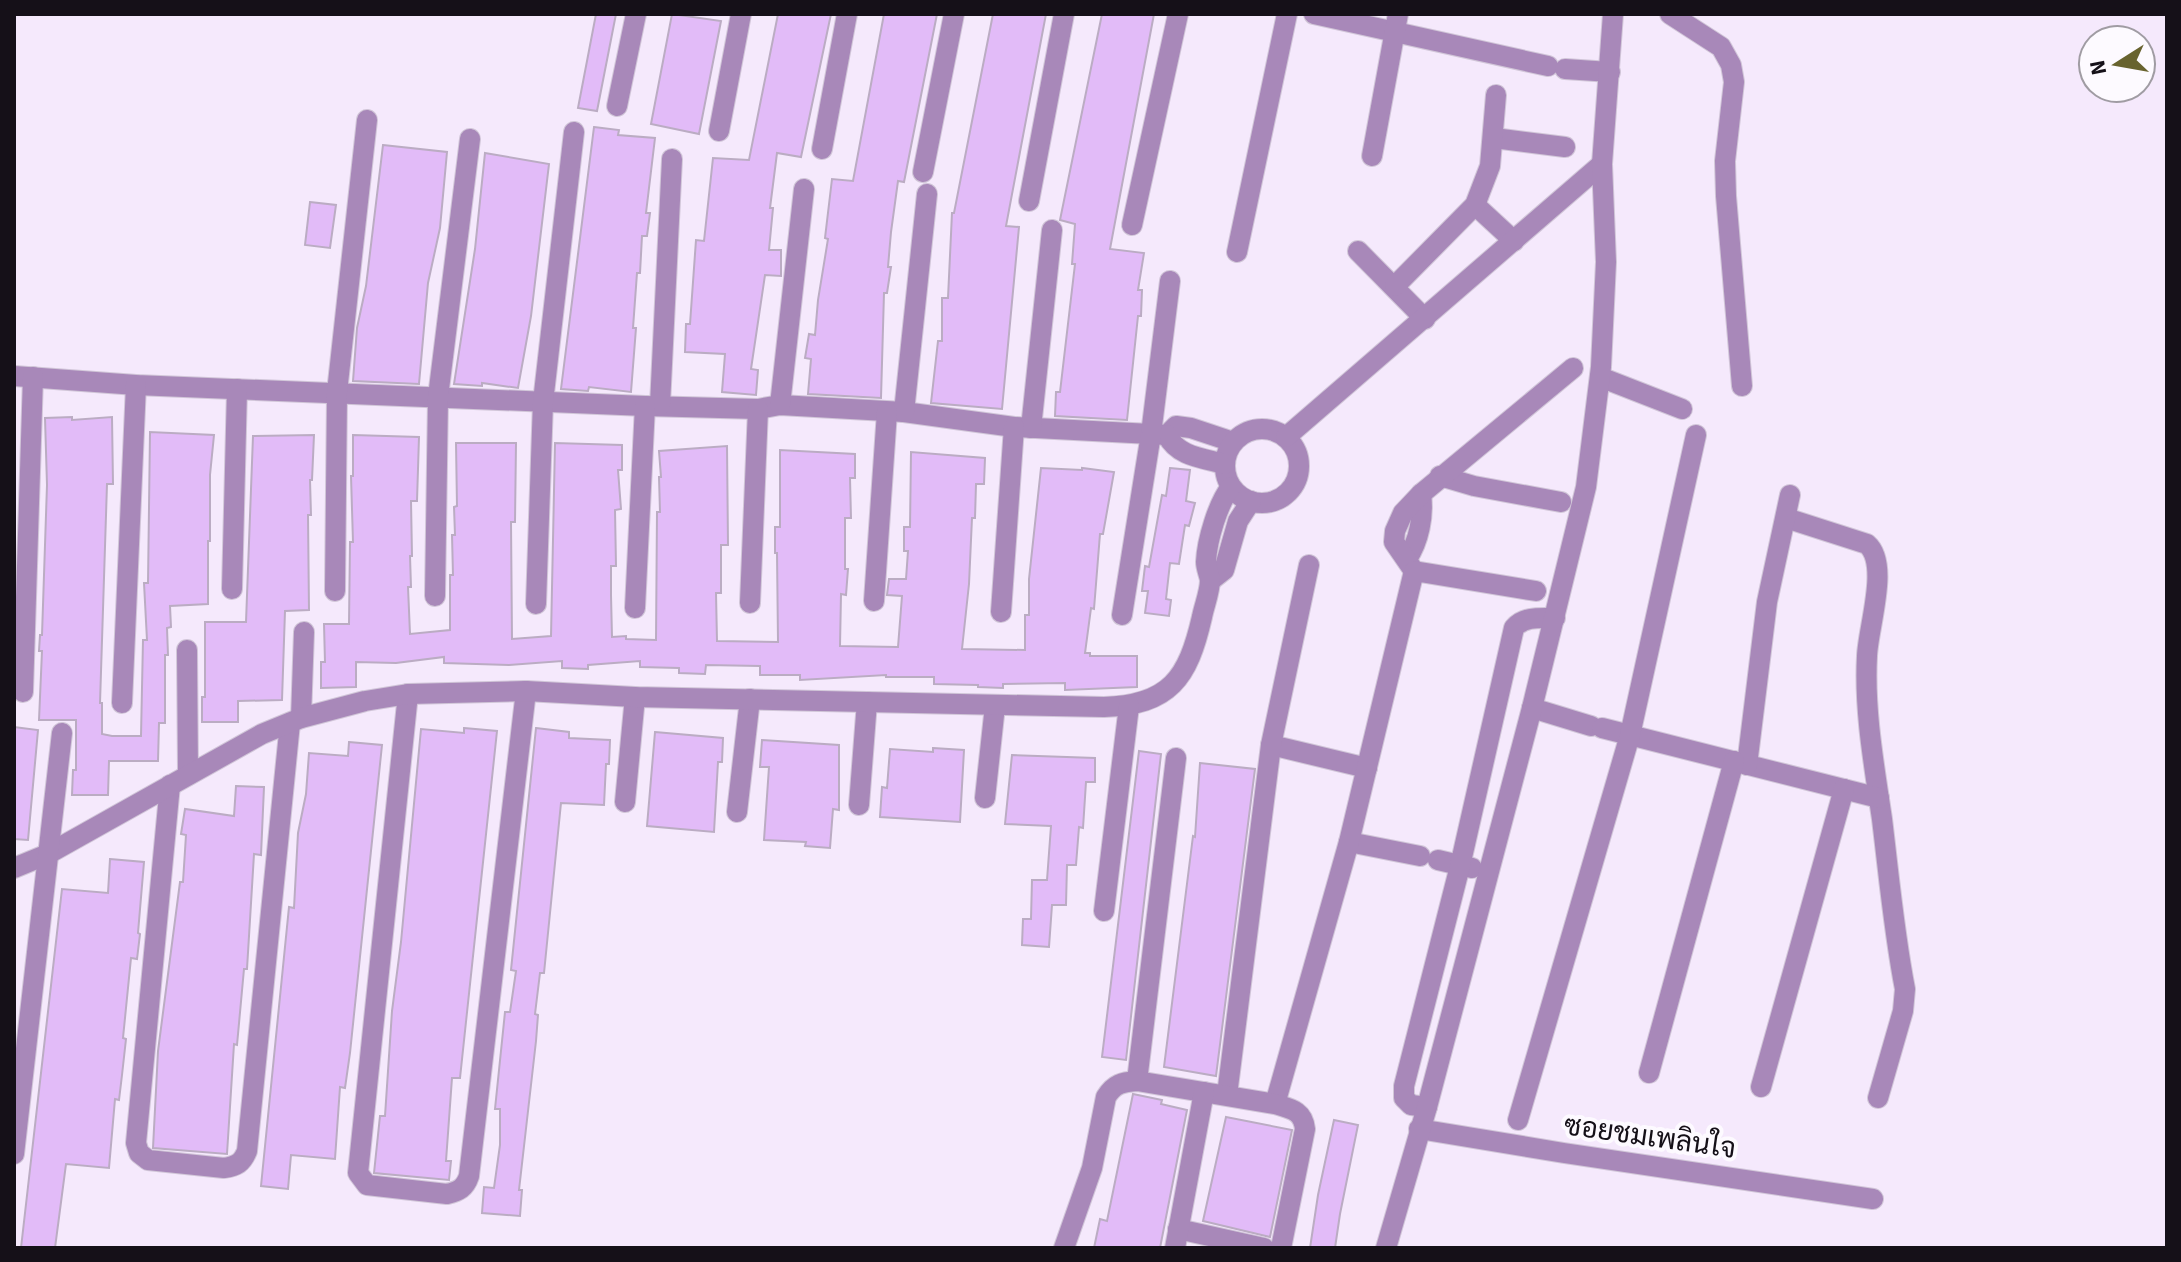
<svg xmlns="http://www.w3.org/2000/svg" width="2181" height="1262" font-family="'Source Sans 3',Sarabun,sans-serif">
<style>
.building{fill:#e2bbf8;stroke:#bbacc3;stroke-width:2}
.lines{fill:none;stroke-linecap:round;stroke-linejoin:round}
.minor-casing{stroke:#d1c6d8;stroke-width:22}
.minor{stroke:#a888b9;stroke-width:20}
.labels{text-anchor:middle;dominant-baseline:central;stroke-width:8;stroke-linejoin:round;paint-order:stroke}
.street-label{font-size:28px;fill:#151018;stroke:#fdfaff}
</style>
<rect width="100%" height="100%" fill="#f5e9fc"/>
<g class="building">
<polygon points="596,14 616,14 597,111 578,108"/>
<polygon points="672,14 721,21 699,134 651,124"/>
<polygon points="778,14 831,14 801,157 777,153 770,208 773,208 769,250 781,250 781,276 765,275 751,369 758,370 756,395 722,392 725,354 685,352 686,324 690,324 696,240 704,241 713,158 749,160"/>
<polygon points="884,14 937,14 904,182 898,181 891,232 888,267 891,267 887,293 884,293 881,398 808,394 811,359 805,358 809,334 815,335 818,300 828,239 825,238 832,179 853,181"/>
<polygon points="993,14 1046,14 1006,226 1019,227 1002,409 931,403 938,341 942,341 942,298 948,298 952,213 954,213"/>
<polygon points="1102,14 1154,14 1110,249 1144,253 1138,290 1142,290 1141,316 1138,316 1127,420 1055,416 1056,392 1060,392 1075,264 1072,264 1075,224 1060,220"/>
<polygon points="594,127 619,130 618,135 655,138 646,213 650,213 647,236 642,236 640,273 637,273 633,328 636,328 631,392 589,387 588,391 561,389"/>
<polygon points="383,145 447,152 440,228 428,283 419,384 353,381 357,328 366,286"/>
<polygon points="485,153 549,164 531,316 518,388 482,383 482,386 454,384 475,249"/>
<polygon points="310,202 336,205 330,248 305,245"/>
<polygon points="72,417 72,420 112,417 113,484 107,484 100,703 102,703 102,734 112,736 141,736 143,640 147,640 144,583 148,583 150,432 214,435 210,475 210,541 208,541 208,604 170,606 171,627 167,628 168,655 165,655 165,723 159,723 158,761 109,761 108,795 72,795 73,770 76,770 76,720 39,720 42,651 39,651 40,635 42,635 47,485 45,418"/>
<polygon points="314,435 312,480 310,480 311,515 308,515 309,610 285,611 282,700 238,701 238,722 202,722 202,697 205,697 205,622 246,622 253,436"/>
<polygon points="353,435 419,437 417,501 411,501 412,556 410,556 411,587 408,587 410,634 450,630 450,575 453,575 452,535 455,535 454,507 457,506 456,443 516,443 515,522 511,522 512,639 551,636 555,443 622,445 622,470 618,470 621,509 615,510 616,566 611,566 611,595 612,637 626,636 626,639 656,640 657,512 660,512 659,477 661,477 659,451 727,446 728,545 721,545 721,593 716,593 717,641 778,642 777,553 775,553 775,527 780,527 780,450 855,454 855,478 850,478 851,518 845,518 845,569 848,569 846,595 841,594 840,646 898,647 902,596 887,595 889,579 906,579 908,551 904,551 904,527 910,527 911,452 985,458 984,484 976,484 975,518 972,518 969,584 962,649 1025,650 1025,615 1029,615 1029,579 1041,468 1082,470 1082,468 1114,472 1103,534 1100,534 1094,609 1091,608 1085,653 1090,653 1090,656 1137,656 1137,687 1065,690 1065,683 1003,684 1003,688 978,687 978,685 934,684 934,677 886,677 886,675 800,680 800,675 760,675 760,666 706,665 705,674 679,673 679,668 640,667 640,661 588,665 588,669 562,668 562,661 509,665 444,663 444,657 396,663 356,662 356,687 321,688 321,662 325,662 324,624 349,624 350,542 353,542 351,476 353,476"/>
<polygon points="1170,468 1190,470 1186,501 1195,503 1189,526 1185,525 1179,564 1170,563 1166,599 1171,600 1169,616 1145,613 1148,591 1142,591 1145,566 1149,567 1162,495 1166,496"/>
<polygon points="14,727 38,730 28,840 14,839"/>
<polygon points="464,728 497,731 460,1078 452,1078 446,1161 451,1161 449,1180 374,1173 380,1116 385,1116 392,1011 401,942 421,729 464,733"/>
<polygon points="536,728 569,732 569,738 610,740 609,764 606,764 604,805 561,803 544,973 540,973 535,1014 538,1015 536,1041 519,1190 522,1190 520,1216 482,1213 484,1187 494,1188 500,1145 500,1109 495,1109 505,1012 510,1012 516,971 511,970"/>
<polygon points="655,732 723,738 722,762 718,762 714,832 647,826"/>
<polygon points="762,740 839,745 839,810 833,809 830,848 805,846 806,842 764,840 769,767 760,767"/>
<polygon points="349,742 382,745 350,1053 345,1088 340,1087 335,1159 291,1155 288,1189 261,1186 289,907 294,908 298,833 306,794 309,753 348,756"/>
<polygon points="933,748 964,750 960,822 880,817 882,787 887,788 890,749 933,752"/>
<polygon points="1139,751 1161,754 1126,1060 1102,1057"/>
<polygon points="1012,755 1095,758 1095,782 1086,782 1083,828 1079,827 1076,865 1067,865 1066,905 1052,905 1049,947 1022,945 1023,919 1031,919 1032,880 1047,880 1051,826 1005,824"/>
<polygon points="1200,763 1255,769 1216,1076 1164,1067 1193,836 1195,837"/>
<polygon points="236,786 264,787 261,855 254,854 247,969 244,969 237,1045 234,1044 227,1154 153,1148 158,1051 180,882 183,882 186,835 181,834 185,809 234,816"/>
<polygon points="110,859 144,862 138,933 140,934 137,959 131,958 123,1038 126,1039 122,1075 119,1100 115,1099 109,1168 66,1164 55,1248 21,1248 62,889 108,893"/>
<polygon points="1133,1094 1162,1100 1161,1104 1187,1110 1160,1248 1094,1248 1100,1219 1107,1221"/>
<polygon points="1226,1117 1292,1130 1270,1237 1203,1221"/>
<polygon points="1334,1120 1358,1125 1340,1214 1335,1248 1310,1248 1318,1195"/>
</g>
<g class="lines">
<g class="minor-casing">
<g id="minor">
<polyline points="1314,14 1548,66"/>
<polyline points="1670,14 1721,47 1731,65 1734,82 1725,161 1726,196 1742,386"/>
<polyline points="1565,69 1610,72"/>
<polyline points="617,106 636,14"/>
<polyline points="719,131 741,14"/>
<polyline points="1494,138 1565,147"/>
<polyline points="822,149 847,14"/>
<polyline points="1372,156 1398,14"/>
<polyline points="923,172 954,14"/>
<polyline points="1029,201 1064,14"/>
<polyline points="1475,205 1514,241"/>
<polyline points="1132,225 1178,14"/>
<polyline points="1358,251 1425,319"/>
<polyline points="1237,252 1287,14"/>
<polyline points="1395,286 1475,205 1490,166 1496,95"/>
<polyline points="14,376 136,385 645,406 758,409 780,405 904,412 1014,427 1151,434 1167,435 1176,426 1191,428 1233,442"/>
<polyline points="1600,377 1682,409"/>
<polyline points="660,405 672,159"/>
<polyline points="780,405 804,189"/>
<polyline points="904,412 927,194"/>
<polyline points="1031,428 1052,230"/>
<circle cx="1262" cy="466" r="37"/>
<path d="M1167,435C1178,457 1203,458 1225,464"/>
<polyline points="1286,437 1602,164"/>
<polyline points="1440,476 1474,486 1561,502"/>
<path d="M1786,518L1867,544C1890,564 1868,627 1867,656C1864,710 1874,765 1882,819C1889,876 1894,933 1905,989L1903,1011L1878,1098"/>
<path d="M1407,559C1419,541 1424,516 1421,494"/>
<polyline points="1414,571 1394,542 1395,531 1403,513 1421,494 1573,368"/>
<polyline points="1210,581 1224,570 1238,521 1251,501"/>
<polyline points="232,589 237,389"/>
<polyline points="335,591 337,392 367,120"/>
<polyline points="435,596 438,397 470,139"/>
<polyline points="874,601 887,412"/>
<polyline points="750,603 758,409"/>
<polyline points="536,604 543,402 574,132"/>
<polyline points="635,608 645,406"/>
<polyline points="1001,612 1014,427"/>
<polyline points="1122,615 1151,434 1170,281"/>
<polyline points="187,650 188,775"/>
<polyline points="23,692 33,377"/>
<path d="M408,694L358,1173L367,1185L447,1194C459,1191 465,1188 469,1176L526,691"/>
<polyline points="122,703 136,385"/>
<polyline points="1532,708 1591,726"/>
<polyline points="301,718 304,632"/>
<polyline points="1602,728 1879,798"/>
<polyline points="1271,745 1367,768"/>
<polyline points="1747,765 1767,602 1790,495"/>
<path d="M170,785L136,1143L139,1153L148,1160L224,1168C237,1166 242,1163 247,1151L290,723"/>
<polyline points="985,798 995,706"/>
<polyline points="625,802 635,697"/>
<polyline points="859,805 867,702"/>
<polyline points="737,812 750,699"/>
<polyline points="1349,842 1420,856"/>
<polyline points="1438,860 1472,868"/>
<path d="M14,868L48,854L262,734L301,718L365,701L408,694L526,691L635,697L1104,707C1170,705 1188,678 1202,617C1204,606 1210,592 1210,580C1209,574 1206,568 1206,562C1207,540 1218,503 1231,487"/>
<polyline points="1104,911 1129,706"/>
<polyline points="1649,1073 1734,761"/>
<polyline points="1137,1081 1176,758"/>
<polyline points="1761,1087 1844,789"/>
<polyline points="1227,1095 1271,745 1309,565"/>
<polyline points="1275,1104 1349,842 1414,571 1536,591"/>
<path d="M1427,1107L1411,1105L1404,1098V1086L1460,866L1514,628C1524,616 1540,618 1555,618"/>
<polyline points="1518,1120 1630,735 1696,435"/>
<polyline points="1419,1129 1564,1153 1873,1199"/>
<polyline points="14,1154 62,733"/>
<polyline points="1178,1229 1264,1248"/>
<path d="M1064,1248L1092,1168L1106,1097C1114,1084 1122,1082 1137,1081L1275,1104C1292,1109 1303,1111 1305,1129L1281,1248"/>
<polyline points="1175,1248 1204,1092"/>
<polyline points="1386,1248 1427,1107 1532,708 1586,487 1601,367 1606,262 1602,164 1613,14"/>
</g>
</g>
<use href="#minor" class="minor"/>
</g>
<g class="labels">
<g class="street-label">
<text transform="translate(1650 1137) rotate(8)">ซอยชมเพลินใจ</text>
</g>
</g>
<rect width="2181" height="1262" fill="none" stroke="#151018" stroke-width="32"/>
<g transform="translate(2117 64) rotate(259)"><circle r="38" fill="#fdfaff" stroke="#a09ca3" stroke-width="2"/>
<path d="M0-6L14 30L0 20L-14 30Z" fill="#68632f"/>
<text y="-12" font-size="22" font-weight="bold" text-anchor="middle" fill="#151018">N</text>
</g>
</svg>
